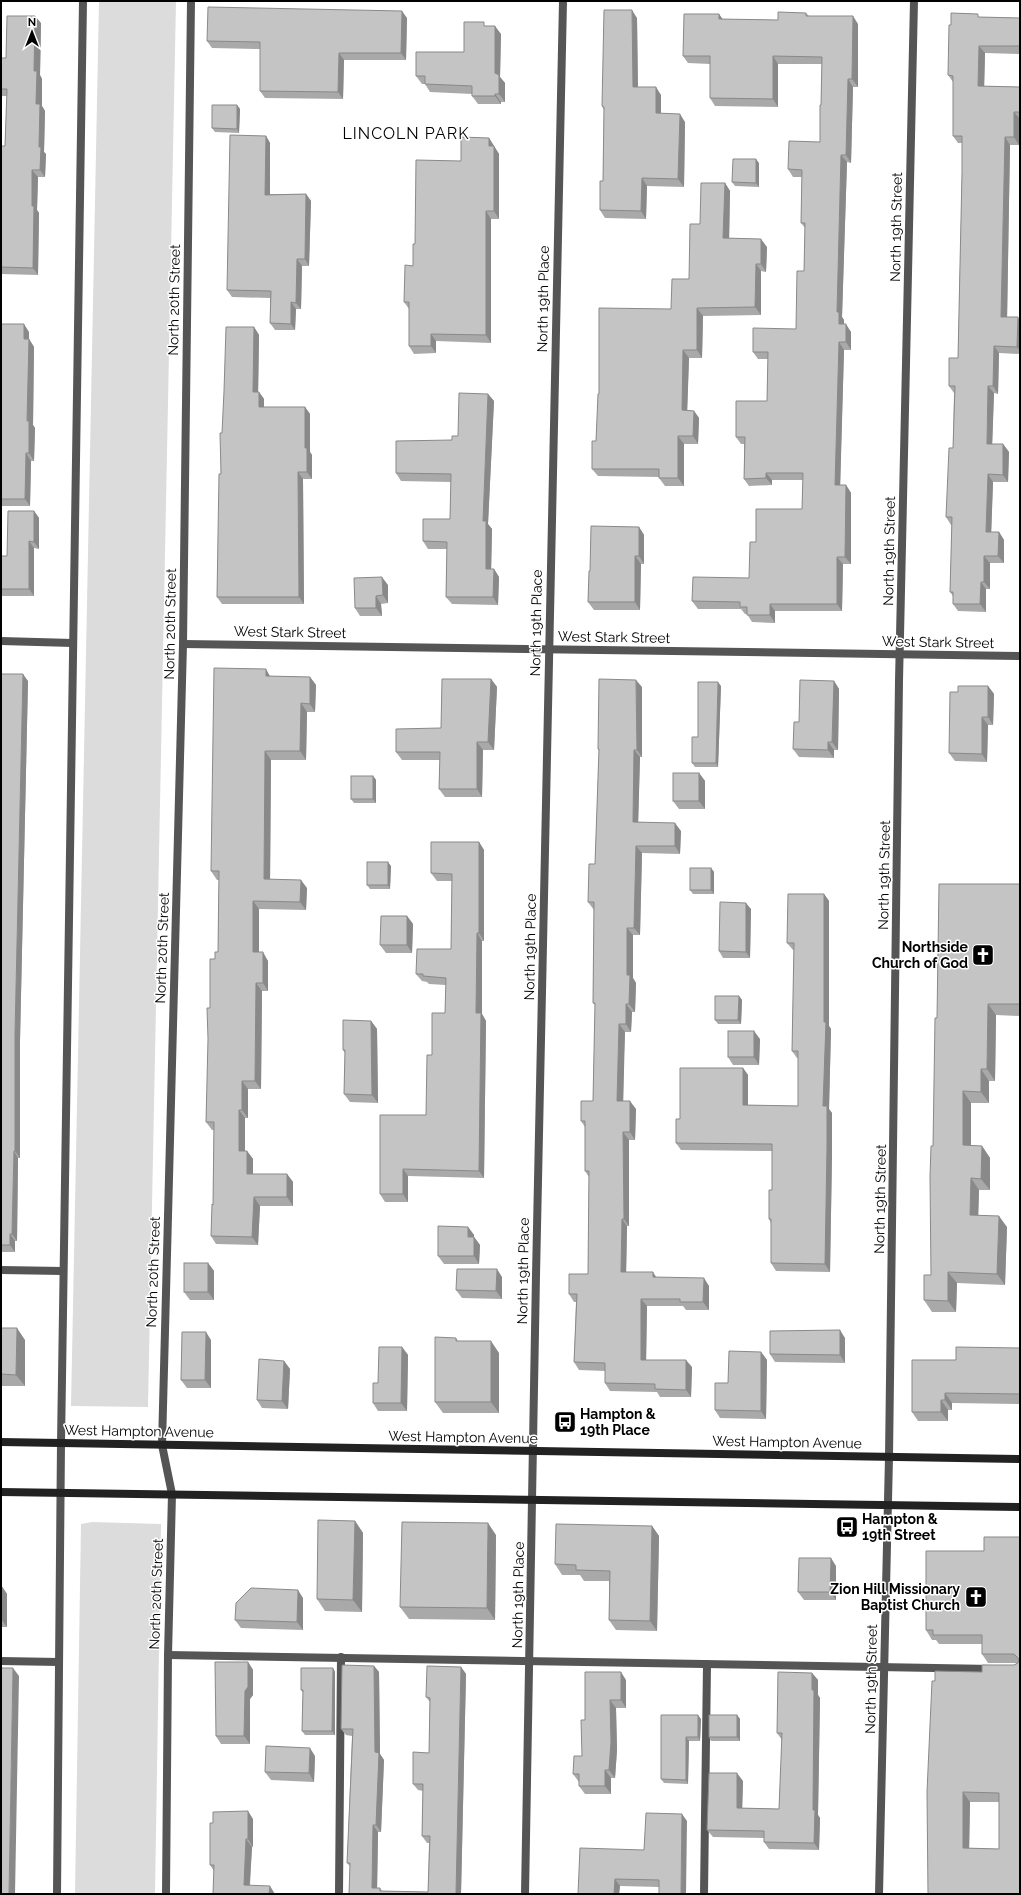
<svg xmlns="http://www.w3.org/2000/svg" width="1021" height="1895" font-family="Raleway,sans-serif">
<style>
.green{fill:#dcdcdc}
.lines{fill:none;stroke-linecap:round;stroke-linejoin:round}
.lane{stroke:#555;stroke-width:8}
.street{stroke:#555;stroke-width:8}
.secondary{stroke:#222;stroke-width:8}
.wall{fill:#a9a9a9;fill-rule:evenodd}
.shaded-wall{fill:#898989}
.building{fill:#c4c4c4;stroke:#898989;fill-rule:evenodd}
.labels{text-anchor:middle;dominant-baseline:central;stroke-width:3;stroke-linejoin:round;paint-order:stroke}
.street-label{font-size:14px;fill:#000;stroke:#fff}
.poi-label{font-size:14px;font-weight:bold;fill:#000;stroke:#fff;text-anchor:end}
.quarter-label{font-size:16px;letter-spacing:1px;fill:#000;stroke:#fff}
</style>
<rect width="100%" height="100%" fill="#fff"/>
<g class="green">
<polygon points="99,1 176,1 148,1407 71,1406"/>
<polygon points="92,1522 161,1524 155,1894 75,1894 81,1524"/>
</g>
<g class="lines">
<g class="lane">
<polyline points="1,1270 63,1271"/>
<polyline points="168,1655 993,1669"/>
<polyline points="1,1661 59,1662"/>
<polyline points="339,1894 341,1657"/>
<polyline points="704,1894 707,1664"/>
</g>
<g class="street">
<polyline points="1,641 73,643"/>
<polyline points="183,644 1020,656"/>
<polyline points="57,1894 61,1443 83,1"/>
<polyline points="166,1894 168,1655 172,1494 162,1445 183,644 191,1"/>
<polyline points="525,1894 536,1275 563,1"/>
<polyline points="879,1894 889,1457 899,681 914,1"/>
</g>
<g class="secondary">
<polyline points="1,1442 1020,1459"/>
<polyline points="1,1492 1020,1507"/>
</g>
</g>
<g class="wall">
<polygon points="806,13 809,16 858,24 858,87 853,87 851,163 847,162 842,317 844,320 844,324 851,332 851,350 844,350 840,485 846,485 851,493 851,564 843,564 842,611 775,611 775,623 752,622 747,614 745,614 741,609 698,609 692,601 749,578 756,542 802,509 803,480 772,480 772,485 749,486 744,479 744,444 741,444 736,437 767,401 768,359 758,359 753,352 796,329 804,271 805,228 801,223 802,177 793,177 788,169 820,142 821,105 822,64 778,64 778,107 715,106 710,98 710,64 688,63 683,56 719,14 722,19 778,20"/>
<polygon points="981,17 1020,18 1020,54 985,53 984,86 1020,87 1019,145 1010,145 1007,317 1020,321 1020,354 999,353 998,394 994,393 992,444 1003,444 1009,452 1008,482 993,482 991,532 999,532 1004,540 1004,563 990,563 990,589 986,589 986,612 958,611 953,604 953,596 950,592 952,525 951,525 946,517 953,448 954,393 949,386 958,358 962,173 962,143 958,143 953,136 953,82 948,75 951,25"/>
<polygon points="407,18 406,60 344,60 343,99 265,98 260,91 260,49 212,48 207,41"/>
<polygon points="637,18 638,87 661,95 661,114 685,122 684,187 647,186 646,219 605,218 600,210 603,181 604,110 602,106"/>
<polygon points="41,23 40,75 42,79 42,106 45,111 44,152 46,154 45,177 38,177 37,210 39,213 38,275 1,274 1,146 5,146 7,96 1,96 1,58 6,58"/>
<polygon points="487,26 501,34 500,77 505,83 505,102 501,102 501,104 478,104 472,96 472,94 430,92 425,84 422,84 416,76 464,52"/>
<polygon points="237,105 240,109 239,133 215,132 212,128"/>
<polygon points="266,136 270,143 270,194 306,194 311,201 309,266 302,266 301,309 296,309 295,330 275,330 270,323 270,298 232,297 227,290"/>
<polygon points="489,138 499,154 499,219 491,219 491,343 436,341 436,353 414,354 409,346 409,309 404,302 413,266 415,244 461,161"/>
<polygon points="759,163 759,187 735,186 732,182"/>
<polygon points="725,183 730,191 729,238 767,247 766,272 761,271 761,315 703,316 702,358 689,358 687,410 694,411 699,418 698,444 684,444 684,486 665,486 659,478 659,477 598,476 592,469 596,441 599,394 671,309 689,279 700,224"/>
<polygon points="1,324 29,332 29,339 34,347 33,425 35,428 34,461 31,461 30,506 1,506"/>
<polygon points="254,327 259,335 258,392 259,392 264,399 264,407 305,407 310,414 310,452 312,455 312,479 303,479 304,604 222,604 217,597 222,433"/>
<polygon points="488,394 494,401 488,524 492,529 491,569 494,569 499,577 498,605 452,604 446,597 447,549 428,549 423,541 450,519 451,482 401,481 396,473 458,436"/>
<polygon points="34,511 39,518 39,549 34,548 34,596 1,596 1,556 7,556"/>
<polygon points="639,527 644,535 644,564 641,564 640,610 594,610 588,602 590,571"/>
<polygon points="388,585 388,603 381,604 382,616 360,616 355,608"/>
<polygon points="1,674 28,681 20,1041 20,1158 18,1158 17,1241 15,1241 15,1252 1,1252"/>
<polygon points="271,676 310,677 316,685 315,712 307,712 306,760 271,760 270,879 307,888 306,910 259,909 259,952 268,961 268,991 262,991 261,1089 248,1089 248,1118 245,1118 245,1151 247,1151 253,1159 253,1174 287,1174 293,1182 293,1206 260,1206 258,1245 216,1244 211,1236 213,1205 214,1130 212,1130 206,1122 210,1008 215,959 218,952 219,880 217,880 211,871"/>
<polygon points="491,679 497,687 494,750 483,750 482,797 445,797 439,789 440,760 402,760 396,752 441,728"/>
<polygon points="834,681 839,689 838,750 834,750 834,758 799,757 793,749 799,722"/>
<polygon points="721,686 718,767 695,767 692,763"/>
<polygon points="988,686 994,694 993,725 988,725 987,762 955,761 949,753 958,692"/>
<polygon points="642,687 642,757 640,757 638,822 681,831 680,854 642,853 640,935 633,935 633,978 636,983 635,1012 632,1012 631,1032 625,1032 624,1053 623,1101 636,1109 635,1140 629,1140 629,1226 627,1226 626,1272 709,1286 709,1310 686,1310 683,1306 647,1306 646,1360 692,1367 691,1397 660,1397 657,1392 610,1391 605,1383 605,1371 579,1370 574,1362 576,1302 574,1302 569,1294 588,1274 589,1177 585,1171 585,1127 581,1121 593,1101 595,1005 593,1003 594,910 588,902 595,864 599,751 598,749"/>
<polygon points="699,773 705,781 705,809 679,809 673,801"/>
<polygon points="373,776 376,780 376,803 354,803 351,799"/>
<polygon points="479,842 484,850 484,941 482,941 482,1014 486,1021 484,1178 408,1176 408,1202 385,1202 380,1194 426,1115 432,1055 445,1013 446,985 429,984 427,982 422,981 416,974 451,949 452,881 437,881 431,873"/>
<polygon points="391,866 390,889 370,889 367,885"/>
<polygon points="711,868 714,872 714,894 693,894 690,890"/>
<polygon points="1020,884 1020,1016 996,1015 995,1081 989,1081 989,1103 971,1103 971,1146 982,1146 990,1158 990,1190 979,1190 978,1215 1007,1227 1005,1285 957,1283 956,1312 932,1312 924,1300 931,1275 933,1146 937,1018"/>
<polygon points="824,894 829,901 829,1026 831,1029 829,1109 832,1113 832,1155 830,1272 776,1271 771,1263 771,1223 769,1219 772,1190 772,1151 681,1150 676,1143 680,1119 743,1068 748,1075 748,1105 798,1106 798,1058 797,1058 792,1051 794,950 793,950 787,943"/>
<polygon points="751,909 750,958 723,958 719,951"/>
<polygon points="407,916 413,924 412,953 386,953 380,945"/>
<polygon points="739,996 742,1000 741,1024 718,1024 715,1020"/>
<polygon points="371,1021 377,1029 378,1103 350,1102 344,1094 345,1053 343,1050"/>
<polygon points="760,1039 759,1065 733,1065 728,1057"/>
<polygon points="468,1227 474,1235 474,1237 480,1245 479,1264 444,1264 438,1256"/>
<polygon points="208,1263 214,1271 214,1300 190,1300 184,1292"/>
<polygon points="502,1277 502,1299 462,1298 456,1290"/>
<polygon points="1,1328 25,1340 25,1386 1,1386"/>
<polygon points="456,1338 458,1341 499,1353 499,1413 443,1413 435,1402"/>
<polygon points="845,1338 845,1363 775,1362 770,1354"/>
<polygon points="211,1340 211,1388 187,1388 181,1380"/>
<polygon points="402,1347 408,1355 407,1411 378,1411 373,1403 378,1383"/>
<polygon points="1020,1348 1020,1404 952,1403 952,1410 948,1410 948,1421 918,1421 912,1412 956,1360"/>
<polygon points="761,1352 767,1360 766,1419 720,1418 715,1410"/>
<polygon points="284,1361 290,1369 288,1409 262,1408 257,1400"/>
<polygon points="355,1521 363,1533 362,1612 325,1611 317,1599"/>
<polygon points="652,1526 659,1536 657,1631 616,1630 609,1620 609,1581 584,1581 580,1575 562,1575 555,1564"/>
<polygon points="496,1535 495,1620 409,1619 400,1607"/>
<path d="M1020,1537V1894H928L935,1681L982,1672L1014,1665L1017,1663H988L982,1654V1644H939L936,1640H932L926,1630L984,1551ZM970,1802H999V1849L969,1848Z"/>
<polygon points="836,1566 836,1600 804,1600 798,1592"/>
<polygon points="1,1585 7,1594 7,1627 1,1627"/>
<polygon points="303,1598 303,1630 241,1628 235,1620"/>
<polygon points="248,1662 253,1670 253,1695 250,1699 250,1744 221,1744 216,1736"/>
<polygon points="374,1666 379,1672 380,1754 384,1760 381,1832 378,1832 377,1888 380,1888 382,1891 428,1892 429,1843 427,1843 422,1836 423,1791 418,1790 413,1784 429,1753 430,1702 426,1697 461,1667 466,1674 461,1894 349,1894 350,1866 347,1863 352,1736 346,1735 341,1729"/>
<polygon points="333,1668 335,1672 335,1735 305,1735 302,1731 303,1693 301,1690"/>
<polygon points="812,1673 818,1680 818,1695 820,1698 818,1815 820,1818 819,1850 769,1849 764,1842 764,1838 713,1837 707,1830 743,1781 742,1808 779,1809 782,1740 777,1733"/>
<polygon points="626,1680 626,1708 616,1708 617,1750 615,1778 611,1778 611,1794 585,1794 579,1786 579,1782 573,1774 582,1756 585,1720"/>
<polygon points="661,1715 701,1719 700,1741 689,1741 688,1784 664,1783 661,1779"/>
<polygon points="737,1715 740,1719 740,1741 711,1741 709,1737"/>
<polygon points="315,1756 314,1782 271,1780 265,1772"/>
<polygon points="253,1819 253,1847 252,1847 250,1886 213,1894 214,1871 210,1865"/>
<polygon points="687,1821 659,1887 620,1886 619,1894 578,1894"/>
</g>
<g class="shaded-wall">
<polygon points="632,10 637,18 638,95 633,87"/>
<polygon points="402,11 407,18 406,60 401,53"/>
<polygon points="719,14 724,21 719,19"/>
<polygon points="35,16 41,23 40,75 42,79 42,106 45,111 44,152 46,154 45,177 40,170 34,71"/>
<polygon points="853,16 858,24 858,87 852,79"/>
<polygon points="495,26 501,34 500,77 505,83 505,102 499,94 495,73"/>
<polygon points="979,46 985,53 984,94 978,86"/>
<polygon points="339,53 344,60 343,99 338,92"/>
<polygon points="773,56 778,64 778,107 773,99"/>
<polygon points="848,79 853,87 851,163 846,155"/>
<polygon points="656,87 661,95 661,121 656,113"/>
<polygon points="495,94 501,102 501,104 495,96"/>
<polygon points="237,105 240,109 239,133 237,129"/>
<polygon points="1014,112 1020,119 1019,145 1014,137"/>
<polygon points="680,114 685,122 684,187 678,179"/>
<polygon points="266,136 270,143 270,201 265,195"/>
<polygon points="1005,137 1010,145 1007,324 1001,317"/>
<polygon points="489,138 499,154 499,219 494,211 489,146"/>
<polygon points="841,155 847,162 842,317 844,320 844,332 839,324 837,312"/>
<polygon points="756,159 759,163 759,187 756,183"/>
<polygon points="32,170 38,177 37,210 39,213 38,275 33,268 32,206"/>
<polygon points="642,178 647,186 646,219 641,211"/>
<polygon points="725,183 730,191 729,246 723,238"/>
<polygon points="306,194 311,201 309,266 305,259"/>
<polygon points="486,211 491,219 491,343 486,335"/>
<polygon points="761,239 767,247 766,272 761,264"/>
<polygon points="297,259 302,266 301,309 296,303"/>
<polygon points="756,264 761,271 761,315 755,307"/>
<polygon points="291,302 296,309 295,330 291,324"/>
<polygon points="697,308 703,316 702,358 697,350"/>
<polygon points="1018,317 1020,321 1020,351 1017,347"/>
<polygon points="24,324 29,332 29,339 34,347 33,425 35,428 34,461 29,453 24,339"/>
<polygon points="846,324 851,332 851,350 846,342"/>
<polygon points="254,327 259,335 258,399 253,392"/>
<polygon points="431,334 436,341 436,353 431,346"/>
<polygon points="839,342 844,350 840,493 835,485"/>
<polygon points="994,346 999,353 998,394 993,386"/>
<polygon points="683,350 689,358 687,418 682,410"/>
<polygon points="988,386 994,393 992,451 987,444"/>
<polygon points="259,392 264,399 264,414 259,407"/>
<polygon points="488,394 494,401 488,524 492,529 491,577 486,569 483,521"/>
<polygon points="305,407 310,414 310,452 312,455 312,479 307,472 305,448"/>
<polygon points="694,411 699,418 698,444 693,436"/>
<polygon points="678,436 684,444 684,486 678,478"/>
<polygon points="1003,444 1009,452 1008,482 1003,475"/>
<polygon points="26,453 31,461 30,506 25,499"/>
<polygon points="298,472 303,479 304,604 299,597"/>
<polygon points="766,473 772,480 772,485 766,478"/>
<polygon points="988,474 993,482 991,540 986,532"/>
<polygon points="846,485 851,493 851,564 845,557"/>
<polygon points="34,511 39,518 39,549 34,542"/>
<polygon points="639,527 644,535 644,564 639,556"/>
<polygon points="999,532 1004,540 1004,563 998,556"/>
<polygon points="29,541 34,548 34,596 29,589"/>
<polygon points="635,556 641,564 640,610 635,602"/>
<polygon points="984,556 990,563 990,589 984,582"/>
<polygon points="837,557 843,564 842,611 837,604"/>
<polygon points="494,569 499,577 498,605 493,597"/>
<polygon points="382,577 388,585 388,603 383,595"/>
<polygon points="981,582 986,589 986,612 980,604"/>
<polygon points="376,596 381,604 382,616 376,608"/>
<polygon points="770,604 775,611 775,623 770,615"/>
<polygon points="266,669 271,678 266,676"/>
<polygon points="23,674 28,681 20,1041 20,1158 15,1151 15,1034"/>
<polygon points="310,677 316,685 315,712 310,704"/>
<polygon points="491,679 497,687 494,750 488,742"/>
<polygon points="636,680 642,687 642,757 637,750"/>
<polygon points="834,681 839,689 838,750 832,742"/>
<polygon points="718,682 721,686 718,767 716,763"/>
<polygon points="988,686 994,694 993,725 988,717"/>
<polygon points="301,703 307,712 306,760 300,751"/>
<polygon points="982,717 988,725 987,762 982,754"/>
<polygon points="477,742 483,750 482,797 477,789"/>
<polygon points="828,742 834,750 834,758 828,750"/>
<polygon points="634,750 640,757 638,830 633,822"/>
<polygon points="265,751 271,760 270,888 264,879"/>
<polygon points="699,773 705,781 705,809 699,801"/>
<polygon points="373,776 376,780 376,803 373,799"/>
<polygon points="675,823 681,831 680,854 675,846"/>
<polygon points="479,842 484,850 484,941 479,933"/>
<polygon points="636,846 642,853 640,935 634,928"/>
<polygon points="388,862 391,866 390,889 388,885"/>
<polygon points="711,868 714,872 714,894 711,890"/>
<polygon points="301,880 307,888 306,910 300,902"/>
<polygon points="824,894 829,901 829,1026 831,1029 829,1109 832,1113 832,1155 830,1272 825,1264 823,1106"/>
<polygon points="253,901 259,909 259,961 253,952"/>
<polygon points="746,903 751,909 750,958 746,952"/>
<polygon points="407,916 413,924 412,953 407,945"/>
<polygon points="627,928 633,935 633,978 636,983 635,1012 629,1004 627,975"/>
<polygon points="477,933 482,941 482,1014 486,1021 484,1178 479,1171 476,1013"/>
<polygon points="263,952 268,961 268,991 263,983"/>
<polygon points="256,983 262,991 261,1089 255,1081"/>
<polygon points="739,996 742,1000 741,1024 738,1020"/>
<polygon points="626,1004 632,1012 631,1032 626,1024"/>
<polygon points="988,1004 996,1015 995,1081 987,1069"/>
<polygon points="371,1021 377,1029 378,1103 372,1095"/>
<polygon points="619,1024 625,1032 623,1109 617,1101"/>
<polygon points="754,1031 760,1039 759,1065 754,1057"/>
<polygon points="743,1068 748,1075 748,1113 743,1105"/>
<polygon points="981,1069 989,1081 989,1103 981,1092"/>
<polygon points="242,1081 248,1089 248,1118 242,1110"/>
<polygon points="963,1091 971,1103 971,1157 963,1145"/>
<polygon points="630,1101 636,1109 635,1140 630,1132"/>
<polygon points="239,1110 245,1118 245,1159 239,1151"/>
<polygon points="623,1132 629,1140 629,1226 624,1219"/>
<polygon points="982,1146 990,1158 990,1190 981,1179"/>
<polygon points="14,1151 18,1158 17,1241 12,1234"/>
<polygon points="247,1151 253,1159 253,1182 247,1174"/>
<polygon points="403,1169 408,1176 408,1202 403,1194"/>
<polygon points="287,1174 293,1182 293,1206 287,1197"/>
<polygon points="971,1178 979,1190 978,1227 970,1215"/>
<polygon points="254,1197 260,1206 258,1245 252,1237"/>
<polygon points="999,1216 1007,1227 1005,1285 997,1274"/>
<polygon points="622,1219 627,1226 626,1280 621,1272"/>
<polygon points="468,1227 474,1235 474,1237 480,1245 479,1264 474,1256 468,1237"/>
<polygon points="10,1234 15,1241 15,1252 10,1245"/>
<polygon points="208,1263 214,1271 214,1300 208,1292"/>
<polygon points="497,1269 502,1277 502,1299 496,1291"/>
<polygon points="653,1272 658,1280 653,1277"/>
<polygon points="948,1272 957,1283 956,1312 948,1301"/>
<polygon points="704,1278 709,1286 709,1310 703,1302"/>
<polygon points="641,1299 647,1306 646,1367 641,1360"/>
<polygon points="17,1328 25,1340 25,1386 16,1375"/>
<polygon points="840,1330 845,1338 845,1363 840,1355"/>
<polygon points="206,1332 211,1340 211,1388 205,1380"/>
<polygon points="491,1341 499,1353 499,1413 491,1402"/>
<polygon points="402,1347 408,1355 407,1411 401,1403"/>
<polygon points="761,1352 767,1360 766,1419 761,1411"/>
<polygon points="686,1360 692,1367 691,1397 686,1390"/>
<polygon points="284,1361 290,1369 288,1409 282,1401"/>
<polygon points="945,1393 952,1403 952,1410 945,1400"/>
<polygon points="941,1400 948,1410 948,1421 941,1412"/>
<polygon points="355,1521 363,1533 362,1612 353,1600"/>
<polygon points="488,1523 496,1535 495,1620 487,1608"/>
<polygon points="652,1526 659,1536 657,1631 650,1621"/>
<polygon points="831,1558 836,1566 836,1600 830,1592"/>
<polygon points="1,1585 7,1594 7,1627 1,1619"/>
<polygon points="298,1590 303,1598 303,1630 297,1622"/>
<polygon points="248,1662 253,1670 253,1695 250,1699 250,1744 244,1736 245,1691"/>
<polygon points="374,1666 379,1672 380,1754 384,1760 381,1832 376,1825"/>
<polygon points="461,1667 466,1674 461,1894 456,1894"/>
<polygon points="13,1668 19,1676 15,1894 9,1894"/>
<polygon points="333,1668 335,1672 335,1735 332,1731"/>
<polygon points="621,1672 626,1680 626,1708 621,1700"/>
<polygon points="812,1673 818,1680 818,1695 820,1698 818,1815 820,1818 819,1850 814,1843 813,1810"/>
<polygon points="610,1700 616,1708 617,1750 615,1778 609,1770"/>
<polygon points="698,1715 701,1719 700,1741 698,1737"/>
<polygon points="737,1715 740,1719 740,1741 737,1737"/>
<polygon points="686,1737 689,1741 688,1784 686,1780"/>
<polygon points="310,1748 315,1756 314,1782 309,1773"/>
<polygon points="605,1770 611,1778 611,1794 605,1786"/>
<polygon points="737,1773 743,1781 742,1816 737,1808"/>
<polygon points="963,1792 970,1802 969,1857 963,1848"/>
<polygon points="248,1811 253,1819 253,1847 248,1839"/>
<polygon points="682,1814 687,1821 686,1894 681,1894"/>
<polygon points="373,1825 378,1832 377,1894 372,1888"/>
<polygon points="246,1839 252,1847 249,1893 244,1885"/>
<polygon points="615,1879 620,1886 619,1894 614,1894"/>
<polygon points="270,1886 275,1894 269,1894"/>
</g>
<g class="building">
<polygon points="208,7 402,11 401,53 339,53 338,92 260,91 260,42 207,41"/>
<polygon points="604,10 632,10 633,87 656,87 656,113 680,114 678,179 642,178 641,211 600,210 600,181 603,181 604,107 602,106"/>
<polygon points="778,12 806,13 806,16 853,16 852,79 848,79 846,155 841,155 837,312 839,312 839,324 846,324 846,342 839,342 835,485 846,485 845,557 837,557 837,604 770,604 770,615 747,615 747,607 740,607 740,602 692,601 693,577 749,578 750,542 756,542 756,509 802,509 803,473 766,473 766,478 744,479 745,437 736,437 736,401 767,401 768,352 753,352 753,328 796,329 797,271 804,271 805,223 801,223 802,170 788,169 789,141 820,142 820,105 821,105 822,57 773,56 773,99 710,98 710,56 683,56 684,14 719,14 719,19 778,20"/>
<polygon points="951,13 978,14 978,17 1020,18 1020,46 979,46 978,86 1020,87 1020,112 1014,112 1014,137 1005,137 1001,317 1018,317 1017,347 994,346 993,386 988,386 987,444 1003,444 1003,475 988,474 986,532 999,532 998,556 984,556 984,582 981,582 980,604 953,604 953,592 950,592 952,517 946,517 949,448 953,448 955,386 949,386 949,358 958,358 962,173 962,136 953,136 953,76 948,75 949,25 951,25"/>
<polygon points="7,16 35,16 34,71 37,71 36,104 40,104 39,147 41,147 40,170 32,170 32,206 34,206 33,268 1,267 1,146 5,146 7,89 1,89 1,58 6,58"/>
<polygon points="464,22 484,22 484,26 495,26 495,73 499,75 499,94 495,94 495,96 472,96 472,86 425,84 425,76 416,76 416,52 464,52"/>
<polygon points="212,105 237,105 237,129 212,128"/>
<polygon points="230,135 266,136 265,195 306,194 305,259 297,259 296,303 291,302 291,324 270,323 271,291 227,290"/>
<polygon points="461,137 489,138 489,146 494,146 494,211 486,211 486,335 431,334 431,346 409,346 409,302 404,302 405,265 413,266 413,244 415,244 416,160 461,161"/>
<polygon points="733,159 756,159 756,183 732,182"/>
<polygon points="701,183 725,183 723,238 761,239 761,264 756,264 755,307 697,308 697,350 683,350 682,410 694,411 693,436 678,436 678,478 659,478 659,469 592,469 592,441 596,441 598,394 599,394 599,308 671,309 672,279 689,279 690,224 700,224"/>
<polygon points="1,324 24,324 24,339 29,339 27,421 29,421 29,453 26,453 25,499 1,499"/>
<polygon points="226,327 254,327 253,392 259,392 259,407 305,407 305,448 307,448 307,472 298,472 299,597 217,597 219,474 221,474 220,433 222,433 224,391"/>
<polygon points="459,393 488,394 483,521 486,521 486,569 494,569 493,597 446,597 447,542 423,541 423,519 450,519 451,474 396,473 396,441 452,440 452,436 458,436"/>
<polygon points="8,511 34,511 34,542 29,541 29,589 1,589 1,556 7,556"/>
<polygon points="591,526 639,527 639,556 635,556 635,602 588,602 589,571 590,571"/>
<polygon points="382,577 383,595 376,596 376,608 355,608 354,578"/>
<polygon points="214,668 266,669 266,676 310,677 310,704 301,703 300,751 265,751 264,879 301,880 300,902 253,901 253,952 263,952 263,983 256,983 255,1081 242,1081 242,1110 239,1110 239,1151 247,1151 247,1174 287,1174 287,1197 254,1197 252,1237 211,1236 212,1204 213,1205 214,1122 206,1122 208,1039 207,1008 210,1008 210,959 215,959 215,952 218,952 219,871 211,871"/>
<polygon points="1,674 23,674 15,1034 15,1151 14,1151 12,1234 10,1234 10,1245 1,1245"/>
<polygon points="442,679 491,679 488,742 477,742 477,789 439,789 440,752 396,752 396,729 441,728"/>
<polygon points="599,679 636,680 637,750 634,750 633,822 675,823 675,846 636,846 634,928 627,928 627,975 630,975 629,1004 626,1004 626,1024 619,1024 617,1101 630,1101 630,1132 623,1132 624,1219 622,1219 621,1272 653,1272 653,1277 704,1278 703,1302 680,1302 680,1299 641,1299 641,1360 686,1360 686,1390 655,1389 655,1384 605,1383 605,1363 574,1362 577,1294 569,1294 569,1274 588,1274 589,1171 585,1171 585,1121 581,1121 581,1101 593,1101 595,1003 593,1003 594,902 588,902 589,864 595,864 599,749 598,749"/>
<polygon points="800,680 834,681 832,742 828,742 828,750 793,749 794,722 799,722"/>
<polygon points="698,682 718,682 716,763 692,763 692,737 698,737"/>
<polygon points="958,686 988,686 988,717 982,717 982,754 949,753 950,692 958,692"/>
<rect x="673" y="773" width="26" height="28"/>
<rect x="351" y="776" width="22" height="23"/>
<polygon points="431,842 479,842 479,933 477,933 476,1013 481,1013 479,1171 403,1169 403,1194 380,1194 380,1115 426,1115 427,1055 432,1055 432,1013 445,1013 446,978 423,976 423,974 416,974 417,949 451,949 452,874 431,873"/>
<rect x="367" y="862" width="21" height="23"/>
<rect x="690" y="868" width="21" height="22"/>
<polygon points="939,884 1020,884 1020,1004 988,1004 987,1069 981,1069 981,1092 963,1091 963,1145 982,1146 981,1179 971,1178 970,1215 999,1216 997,1274 948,1272 948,1301 924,1300 924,1275 931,1275 930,1177 931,1146 933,1146 935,1018 937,1018"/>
<polygon points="788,894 824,894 824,1022 826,1022 823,1106 827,1106 827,1148 825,1264 771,1263 771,1219 769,1219 769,1190 772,1190 772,1144 676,1143 676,1119 680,1119 680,1068 743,1068 743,1105 798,1106 798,1051 792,1051 794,943 787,943"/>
<polygon points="720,902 746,903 746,952 719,951"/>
<polygon points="381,916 407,916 407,945 380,945"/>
<polygon points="715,996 739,996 738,1020 715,1020"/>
<polygon points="343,1020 371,1021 372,1095 344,1094 345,1050 343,1050"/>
<rect x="728" y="1031" width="26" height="26"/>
<polygon points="438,1226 468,1227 468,1237 474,1237 474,1256 438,1256"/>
<rect x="184" y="1263" width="24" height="29"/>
<polygon points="457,1269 497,1269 496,1291 456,1290"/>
<polygon points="1,1328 17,1328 16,1375 1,1374"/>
<polygon points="840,1330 840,1355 770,1354 770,1331"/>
<polygon points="182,1332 206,1332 205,1380 181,1380"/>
<polygon points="435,1337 456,1338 456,1341 491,1341 491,1402 435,1402"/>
<polygon points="379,1347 402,1347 401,1403 373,1403 373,1383 378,1383"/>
<polygon points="956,1347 1020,1348 1020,1394 945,1393 945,1400 941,1400 941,1412 912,1412 912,1360 956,1360"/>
<polygon points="729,1351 761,1352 761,1411 715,1410 715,1383 728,1383"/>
<polygon points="259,1359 284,1361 282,1401 257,1400"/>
<polygon points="318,1520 355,1521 353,1600 317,1599"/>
<polygon points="402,1522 488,1523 487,1608 400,1607"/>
<polygon points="556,1524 652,1526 650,1621 609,1620 610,1571 576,1570 576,1565 555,1564"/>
<path d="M984,1537H1020V1894H928L927,1792L932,1681H935V1671L982,1672V1665H1014L1018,1663L1019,1659L1014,1654H982V1635H933V1630H926V1551H984ZM963,1792L999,1793V1849L963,1848Z"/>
<polygon points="799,1558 831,1558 830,1592 798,1592"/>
<polygon points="251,1588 298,1590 297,1622 235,1620 236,1603"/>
<polygon points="215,1662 248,1662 248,1687 245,1691 244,1736 216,1736"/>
<polygon points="342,1665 374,1666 375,1752 379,1753 376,1825 373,1825 372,1888 380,1888 380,1891 428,1892 430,1836 422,1836 423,1784 413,1784 413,1752 429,1753 430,1698 426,1697 427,1666 461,1667 456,1894 349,1894 350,1863 347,1863 353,1729 341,1729"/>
<polygon points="1,1668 13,1668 9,1894 1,1894"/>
<polygon points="301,1668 333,1668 332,1731 302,1731 303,1690 301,1690"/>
<polygon points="585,1672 621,1672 621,1700 610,1700 611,1742 609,1770 605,1770 605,1786 579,1786 579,1774 573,1774 574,1756 582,1756 581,1720 585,1720"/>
<polygon points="778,1672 812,1673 812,1690 814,1690 813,1810 815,1810 814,1843 764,1842 764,1831 707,1830 709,1773 737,1773 737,1808 779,1809 782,1733 777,1733"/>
<polygon points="661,1715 698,1715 698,1737 686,1737 686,1780 661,1779"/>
<rect x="709" y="1715" width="28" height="22"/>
<polygon points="266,1746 310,1748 309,1773 265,1772"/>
<polygon points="248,1811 248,1839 246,1839 244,1885 270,1886 269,1894 213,1894 214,1865 210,1865 210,1823 213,1823 213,1812"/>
<polygon points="646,1813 682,1814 681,1894 659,1894 659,1880 615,1879 614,1894 578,1894 580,1848 644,1850"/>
</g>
<defs>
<g id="church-square" transform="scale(1.15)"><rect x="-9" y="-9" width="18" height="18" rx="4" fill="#000" stroke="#fff"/><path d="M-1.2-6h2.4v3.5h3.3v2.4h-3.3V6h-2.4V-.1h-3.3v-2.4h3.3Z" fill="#fff"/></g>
<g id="bus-square" transform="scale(1.15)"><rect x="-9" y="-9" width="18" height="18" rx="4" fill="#000" stroke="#fff"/><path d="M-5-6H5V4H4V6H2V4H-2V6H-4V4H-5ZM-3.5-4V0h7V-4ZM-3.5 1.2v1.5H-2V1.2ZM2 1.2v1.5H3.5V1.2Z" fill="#fff"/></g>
</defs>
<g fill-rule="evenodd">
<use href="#church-square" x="983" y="955"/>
<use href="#bus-square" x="565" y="1422"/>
<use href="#bus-square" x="847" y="1527"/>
<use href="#church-square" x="976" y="1597"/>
</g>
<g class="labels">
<g class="street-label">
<text transform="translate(896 227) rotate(-89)">North 19th Street</text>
<text transform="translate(543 299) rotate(-89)">North 19th Place</text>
<text transform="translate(174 300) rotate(-89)">North 20th Street</text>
<text transform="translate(889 551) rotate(-89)">North 19th Street</text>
<text transform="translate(536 623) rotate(-89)">North 19th Place</text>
<text transform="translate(170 624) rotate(-89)">North 20th Street</text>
<text transform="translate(290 632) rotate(1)">West Stark Street</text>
<text transform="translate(614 637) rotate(1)">West Stark Street</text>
<text transform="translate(938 642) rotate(1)">West Stark Street</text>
<text transform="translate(884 875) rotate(-89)">North 19th Street</text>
<text transform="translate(530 947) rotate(-89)">North 19th Place</text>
<text transform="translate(162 948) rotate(-88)">North 20th Street</text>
<text transform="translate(880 1199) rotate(-89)">North 19th Street</text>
<text transform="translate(523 1271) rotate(-89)">North 19th Place</text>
<text transform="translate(153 1272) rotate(-88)">North 20th Street</text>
<text transform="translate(139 1431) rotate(1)">West Hampton Avenue</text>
<text transform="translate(463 1437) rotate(1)">West Hampton Avenue</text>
<text transform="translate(787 1442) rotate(1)">West Hampton Avenue</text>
<text transform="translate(156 1594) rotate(-88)">North 20th Street</text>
<text transform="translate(518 1595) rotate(-89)">North 19th Place</text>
<text transform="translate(871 1679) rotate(-89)">North 19th Street</text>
</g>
<g class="poi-label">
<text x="968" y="947">Northside<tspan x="968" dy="16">Church of God</tspan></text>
<text x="580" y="1414" text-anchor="start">Hampton &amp;<tspan x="580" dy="16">19th Place</tspan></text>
<text x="862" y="1519" text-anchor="start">Hampton &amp;<tspan x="862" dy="16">19th Street</tspan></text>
<text x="960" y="1589">Zion Hill Missionary<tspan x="960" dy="16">Baptist Church</tspan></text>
</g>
<g class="quarter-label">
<text x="406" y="133">LINCOLN PARK</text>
</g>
</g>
<rect width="1021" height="1895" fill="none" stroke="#000000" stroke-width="4"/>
<g transform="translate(32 32)" stroke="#ffffff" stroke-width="3" paint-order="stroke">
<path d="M0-3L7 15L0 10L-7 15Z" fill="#000000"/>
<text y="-6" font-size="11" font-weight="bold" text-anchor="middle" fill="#000000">N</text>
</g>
</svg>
